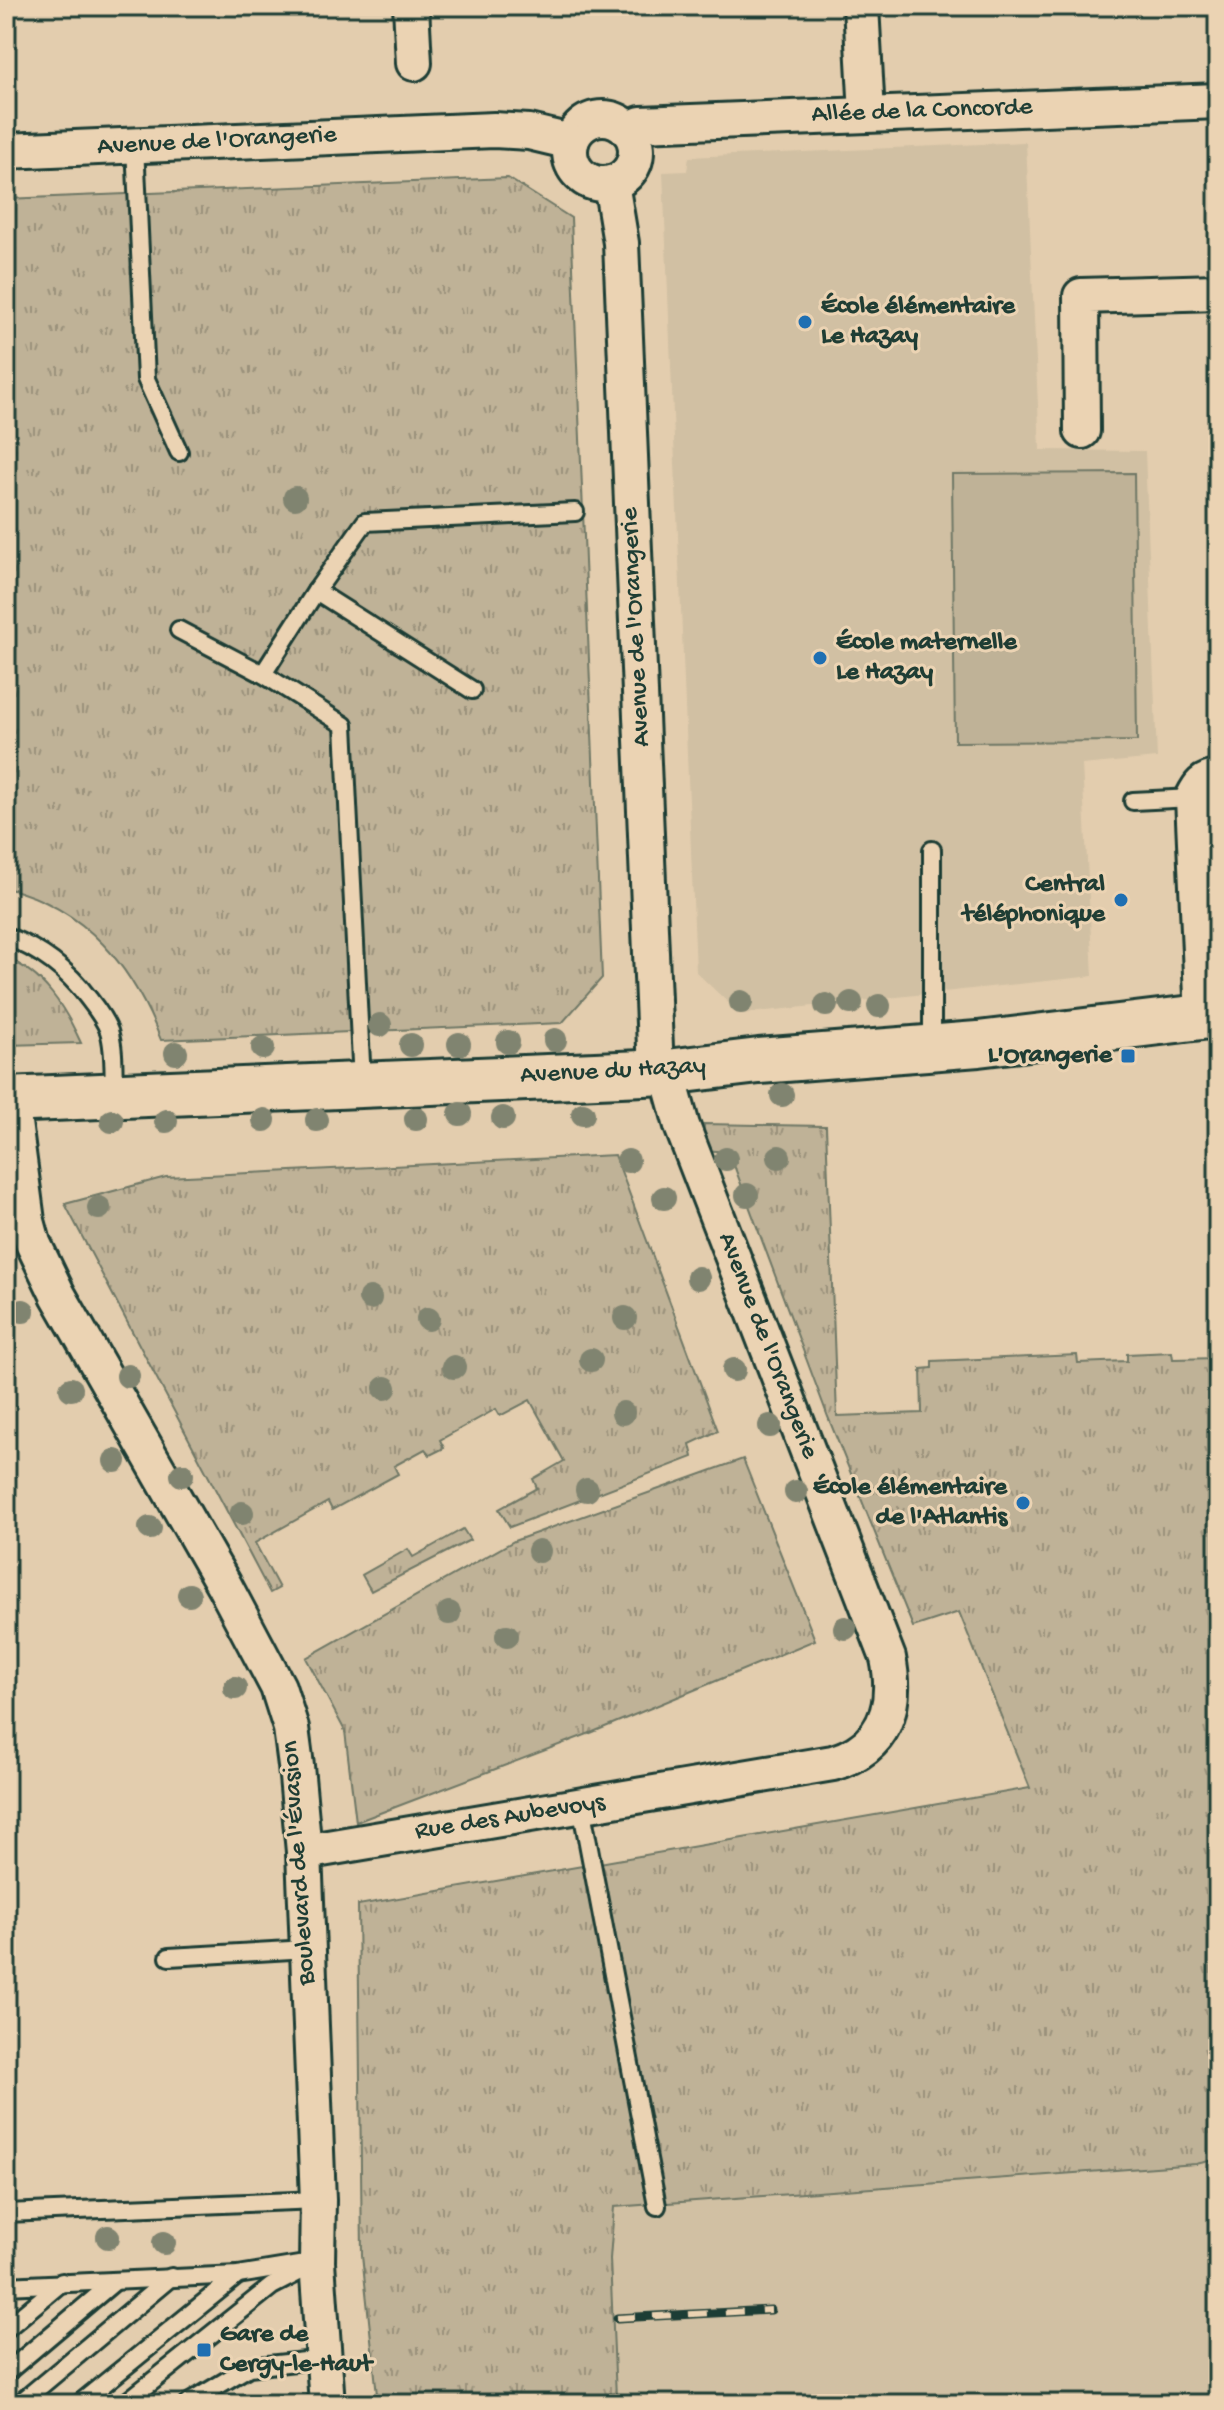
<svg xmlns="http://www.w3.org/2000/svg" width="1224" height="2410" font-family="'Gochi Hand',sans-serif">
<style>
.built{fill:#d1c0a3}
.grass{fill:url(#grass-tufts);stroke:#6f7866;stroke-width:2}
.garden{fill:#bfb297;stroke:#6f7866;stroke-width:2}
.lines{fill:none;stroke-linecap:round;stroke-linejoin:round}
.lane-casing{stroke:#1f3d34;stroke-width:22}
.street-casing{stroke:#1f3d34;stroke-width:40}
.secondary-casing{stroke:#1f3d34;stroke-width:50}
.lane{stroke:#ebd3b3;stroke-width:16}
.street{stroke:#ebd3b3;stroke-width:34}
.secondary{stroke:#ebd3b3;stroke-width:44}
.rail-casing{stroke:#1f3d34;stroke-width:9}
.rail{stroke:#ebd3b3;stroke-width:6;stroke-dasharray:18;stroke-linecap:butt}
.tree{fill:#808470}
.poi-dot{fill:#1f6fb2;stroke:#ebd3b3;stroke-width:3}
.labels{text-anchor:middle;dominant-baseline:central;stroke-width:6;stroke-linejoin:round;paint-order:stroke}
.street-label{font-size:26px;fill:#1f3d34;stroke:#ebd3b3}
.poi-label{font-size:26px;font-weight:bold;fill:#1f3d34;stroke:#ebd3b3;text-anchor:start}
</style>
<defs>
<pattern id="grass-tufts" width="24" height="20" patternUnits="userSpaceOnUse" patternTransform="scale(2)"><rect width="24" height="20" fill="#bfb297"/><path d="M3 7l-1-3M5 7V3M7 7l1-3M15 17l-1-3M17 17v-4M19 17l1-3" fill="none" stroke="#9b927c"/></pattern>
</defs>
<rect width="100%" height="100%" fill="#e3cdae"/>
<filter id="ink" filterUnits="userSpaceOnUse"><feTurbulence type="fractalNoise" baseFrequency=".0125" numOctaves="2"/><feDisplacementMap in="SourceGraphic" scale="16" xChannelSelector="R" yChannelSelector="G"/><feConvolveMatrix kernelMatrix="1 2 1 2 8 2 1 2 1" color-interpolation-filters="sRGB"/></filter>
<g filter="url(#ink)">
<g class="built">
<polygon points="1026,142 1040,450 1145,451 1157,758 1082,765 1093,976 740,1014 696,972 663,172 687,171 689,157"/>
<polygon points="1218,2159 1218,2404 617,2404 616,2397 464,2404 378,2404 362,2255 610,2259 613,2207 1196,2164"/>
</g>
<g class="grass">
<path d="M508,178L571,218L602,978L562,1023L161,1040C132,966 86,908 6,888V199Z"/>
<path d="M6,958C44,973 65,1008 81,1043L6,1045Z"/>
<polygon points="704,1124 826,1126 837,1416 922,1413 921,1369 932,1368 932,1361 1077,1355 1078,1363 1127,1361 1127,1354 1172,1352 1173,1359 1218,1358 1218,2159 1196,2164 614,2207 610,2259 616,2397 464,2404 378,2404 362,2255 358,1905 1030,1788 959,1612 913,1627 828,1417 729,1152 703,1150"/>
<polygon points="615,1155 718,1431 690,1444 693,1457 510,1527 499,1509 537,1488 533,1479 564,1461 530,1400 500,1416 496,1409 440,1440 444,1448 430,1455 425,1449 394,1466 398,1474 332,1510 328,1502 255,1543 279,1588 270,1593 65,1204 166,1177"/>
<polygon points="743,1459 815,1640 593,1732 356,1822 345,1731 306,1658 514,1541"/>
<polygon points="463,1529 470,1540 371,1591 362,1575 408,1549 413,1557"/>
</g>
<polygon class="garden" points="1134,473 1137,741 955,742 952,474"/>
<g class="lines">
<g class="lane-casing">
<g id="lane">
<polyline points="135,146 146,379 179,452"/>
<polyline points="316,591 472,690"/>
<polyline points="179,630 263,674 344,725 362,1082"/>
<polyline points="263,674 316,591 365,522 575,512"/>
<polyline points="1133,801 1193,798"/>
<polyline points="932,850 932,1045"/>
<path d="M6,936C41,950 67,969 89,999C96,1008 105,1020 109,1031C115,1050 113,1073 114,1093"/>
<polyline points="581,1806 657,2206"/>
<polyline points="169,1957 308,1949"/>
<polyline points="6,2213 318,2200"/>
<polyline points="6,2286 238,2275 317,2262"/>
<polyline points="6,2329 62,2282"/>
<polyline points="6,2373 115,2281"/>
<polyline points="19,2404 171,2277"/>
<polyline points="79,2404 238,2275"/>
<polyline points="124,2404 272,2286 305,2269"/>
<polyline points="187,2404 249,2367 324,2359"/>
</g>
</g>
<g class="street-casing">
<g id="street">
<polyline points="411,6 414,63"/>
<polyline points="861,6 867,114"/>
<circle cx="603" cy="151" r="33"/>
<polyline points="628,130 641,124 1218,101"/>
<polyline points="6,151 494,130 529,132 571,142"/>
<polyline points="611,183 621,243 656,1071"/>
<polyline points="1082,431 1081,296 1218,292"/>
<path d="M1203,1018L1193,798C1199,786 1203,779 1218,778"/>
<polyline points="11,1100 27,1221 33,1243 58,1295 224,1585 278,1687 291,1728 296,1766 304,1852 318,2200 317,2262 327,2404"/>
<path d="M304,1852L833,1763C885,1748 898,1707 888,1658L682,1126L667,1072"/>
</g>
</g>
<g class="secondary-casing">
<polyline id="secondary" points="6,1100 667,1072 759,1061 978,1044 1218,1015"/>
</g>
<use href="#lane" class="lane"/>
<use href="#street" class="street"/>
<use href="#secondary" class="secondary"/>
<g class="rail-casing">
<polyline id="rail" points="617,2318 771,2310"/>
</g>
<use href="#rail" class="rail"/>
</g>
<g class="tree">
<circle cx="295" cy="498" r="12"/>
<circle cx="741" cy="1002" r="12"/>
<circle cx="851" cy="1003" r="12"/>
<circle cx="826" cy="1005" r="12"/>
<circle cx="879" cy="1006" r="12"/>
<circle cx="380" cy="1025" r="12"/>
<circle cx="555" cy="1040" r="12"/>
<circle cx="508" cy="1042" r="12"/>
<circle cx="459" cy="1044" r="12"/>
<circle cx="411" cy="1045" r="12"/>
<circle cx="263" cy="1048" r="12"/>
<circle cx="176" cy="1053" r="12"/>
<circle cx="782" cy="1095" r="12"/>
<circle cx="460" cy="1114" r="12"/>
<circle cx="583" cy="1114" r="12"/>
<circle cx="503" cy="1118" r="12"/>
<circle cx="416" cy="1119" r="12"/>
<circle cx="264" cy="1120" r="12"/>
<circle cx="317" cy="1120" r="12"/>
<circle cx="112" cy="1121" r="12"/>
<circle cx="166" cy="1121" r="12"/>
<circle cx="779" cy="1157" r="12"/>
<circle cx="726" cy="1159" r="12"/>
<circle cx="628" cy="1161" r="12"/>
<circle cx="747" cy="1195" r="12"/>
<circle cx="664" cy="1198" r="12"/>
<circle cx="99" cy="1208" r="12"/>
<circle cx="698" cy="1278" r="12"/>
<circle cx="370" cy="1298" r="12"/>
<circle cx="23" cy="1311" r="12"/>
<circle cx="625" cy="1318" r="12"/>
<circle cx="428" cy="1319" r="12"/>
<circle cx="591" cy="1360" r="12"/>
<circle cx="454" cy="1367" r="12"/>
<circle cx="734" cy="1370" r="12"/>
<circle cx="128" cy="1376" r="12"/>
<circle cx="385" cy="1388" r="12"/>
<circle cx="71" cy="1389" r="12"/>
<circle cx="623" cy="1413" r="12"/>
<circle cx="770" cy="1426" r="12"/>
<circle cx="115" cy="1461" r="12"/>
<circle cx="182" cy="1475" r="12"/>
<circle cx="587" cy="1490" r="12"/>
<circle cx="796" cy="1492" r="12"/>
<circle cx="242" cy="1513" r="12"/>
<circle cx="150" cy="1528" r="12"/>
<circle cx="539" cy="1551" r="12"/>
<circle cx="189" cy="1595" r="12"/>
<circle cx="449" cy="1613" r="12"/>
<circle cx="845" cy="1628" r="12"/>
<circle cx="507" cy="1636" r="12"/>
<circle cx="235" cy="1688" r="12"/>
<circle cx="108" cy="2237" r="12"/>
<circle cx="164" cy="2243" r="12"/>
</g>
</g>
<g class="poi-dot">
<circle cx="805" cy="322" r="8"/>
<circle cx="820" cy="658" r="8"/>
<circle cx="1121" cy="900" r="8"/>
<rect x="1120" y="1048" width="16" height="16" rx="4"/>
<circle cx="1023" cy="1503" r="8"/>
<rect x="196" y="2342" width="16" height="16" rx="4"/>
</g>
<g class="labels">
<g class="street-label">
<text transform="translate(922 112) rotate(-2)">Allée de la Concorde</text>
<text transform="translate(217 142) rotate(-3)">Avenue de l'Orangerie</text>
<text transform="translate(637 627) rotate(-93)">Avenue de l'Orangerie</text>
<text transform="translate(613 1072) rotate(-3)">Avenue du Hazay</text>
<text transform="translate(767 1346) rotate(69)">Avenue de l'Orangerie</text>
<text transform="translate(510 1818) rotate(-9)">Rue des Aubevoys</text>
<text transform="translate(300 1863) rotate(-94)">Boulevard de l'Évasion</text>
</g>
<g class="poi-label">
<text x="821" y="307">École élémentaire<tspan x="821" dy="30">Le Hazay</tspan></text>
<text x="836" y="643">École maternelle<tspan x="836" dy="30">Le Hazay</tspan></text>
<text x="1105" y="885" text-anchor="end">Central<tspan x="1105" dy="30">téléphonique</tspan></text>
<text x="1112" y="1056" text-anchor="end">L'Orangerie</text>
<text x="1007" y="1488" text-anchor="end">École élémentaire<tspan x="1007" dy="30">de l'Atlantis</tspan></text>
<text x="220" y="2335">Gare de<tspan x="220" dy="30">Cergy-le-Haut</tspan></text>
</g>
</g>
<rect width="1224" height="2410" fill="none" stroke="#ebd3b3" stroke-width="32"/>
<rect x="16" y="16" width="1192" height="2378" fill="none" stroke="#1f3d34" stroke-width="3" filter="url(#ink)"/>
</svg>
